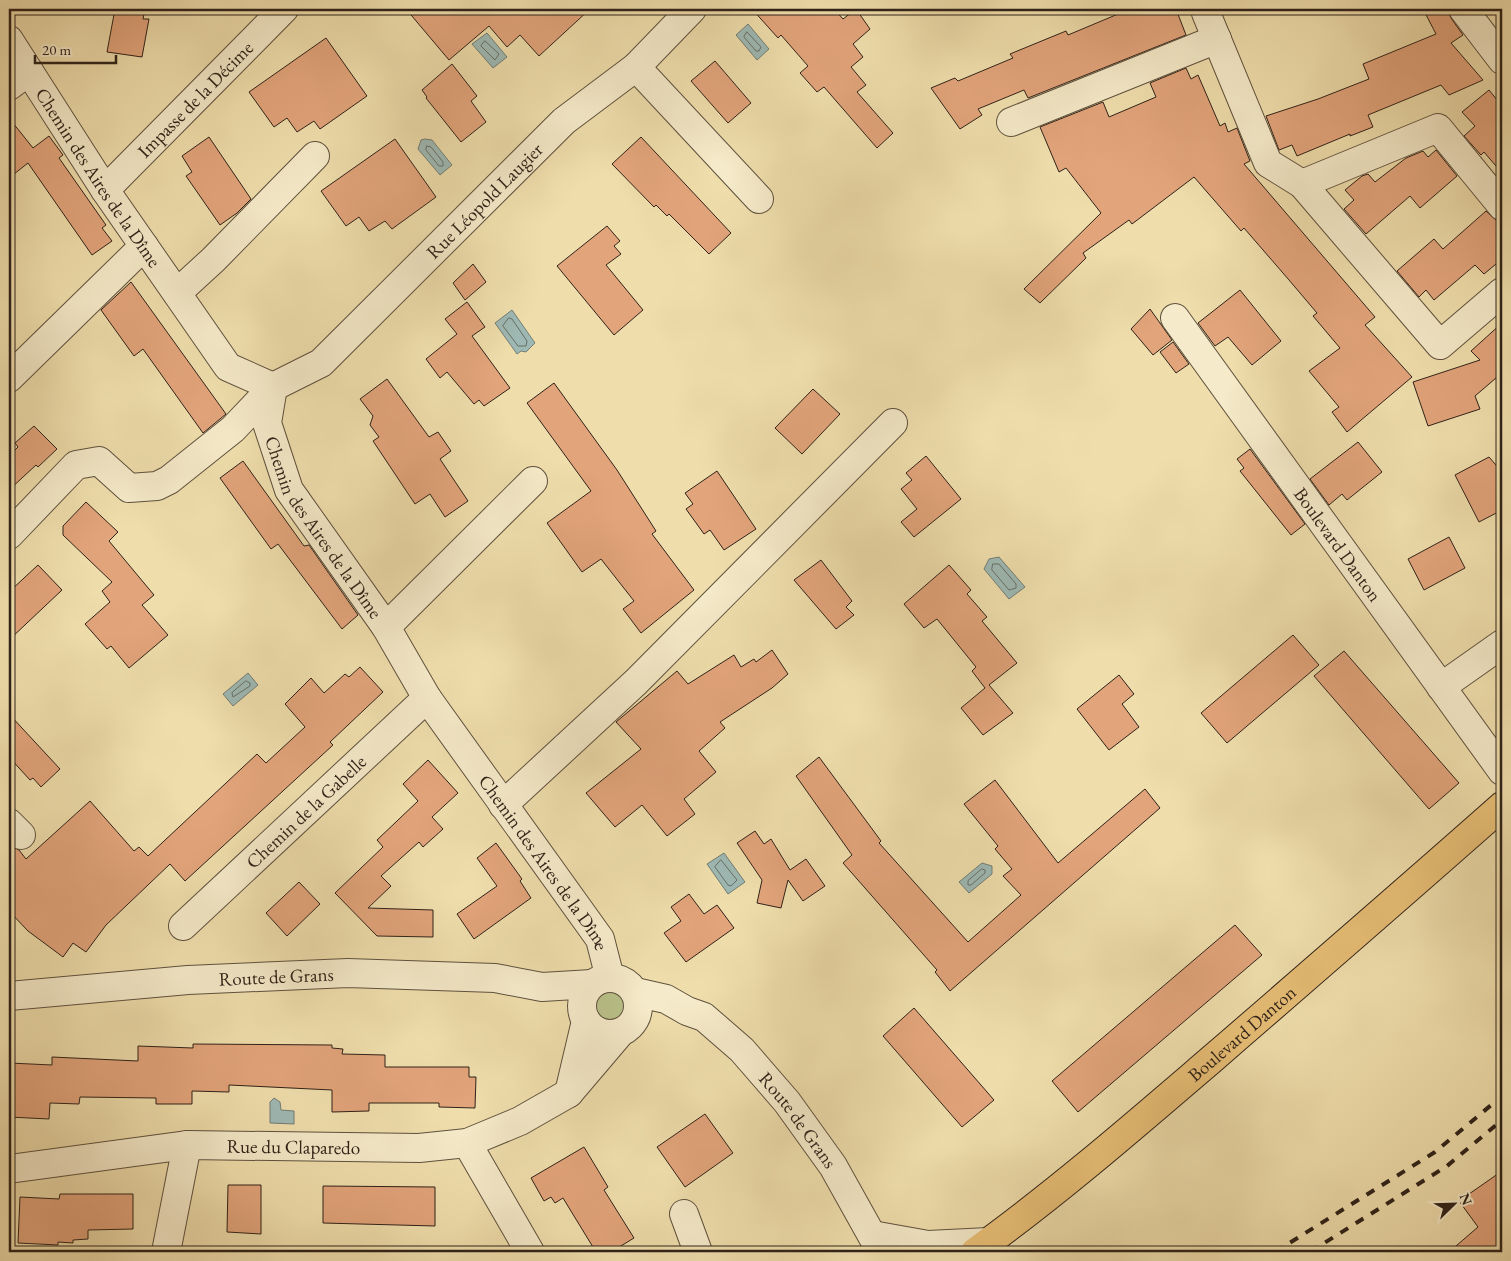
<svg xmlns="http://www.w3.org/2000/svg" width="1511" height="1261" font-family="'EB Garamond',serif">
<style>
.green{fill:#b9c189;stroke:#747251}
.water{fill:#9eb9b4;stroke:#727d76}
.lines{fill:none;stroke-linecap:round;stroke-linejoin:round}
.shore{stroke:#666e66;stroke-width:1}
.building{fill:#e2a47b;stroke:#2f2219}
.minor-casing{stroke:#5f513e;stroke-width:30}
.major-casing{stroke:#2f2219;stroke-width:30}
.minor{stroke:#f5eac9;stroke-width:28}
.major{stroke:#e8bf76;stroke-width:28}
.rail{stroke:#2f2219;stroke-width:4;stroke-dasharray:9 9;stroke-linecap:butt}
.labels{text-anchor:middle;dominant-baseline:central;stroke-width:5;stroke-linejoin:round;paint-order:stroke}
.street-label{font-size:19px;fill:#2f2219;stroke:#f5eac9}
</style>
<rect width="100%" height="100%" fill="#efdeac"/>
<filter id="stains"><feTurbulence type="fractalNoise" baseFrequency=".004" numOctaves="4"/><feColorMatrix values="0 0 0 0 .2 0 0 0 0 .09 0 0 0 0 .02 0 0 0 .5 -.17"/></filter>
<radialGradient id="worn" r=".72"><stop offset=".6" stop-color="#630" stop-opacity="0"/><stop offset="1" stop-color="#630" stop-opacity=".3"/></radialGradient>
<circle class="green" cx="608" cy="1006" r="18"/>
<g class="water">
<polygon points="748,24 769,49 757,60 736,35"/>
<polygon points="487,33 507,57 493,68 472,44"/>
<polygon points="425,139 432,140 452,165 440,175 418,149 421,140"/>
<polygon points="512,310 535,343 526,352 521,351 517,354 495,323"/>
<polygon points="999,557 1025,587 1009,599 984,569 989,559"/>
<polygon points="248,673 258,685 233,706 223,694"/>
<polygon points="724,853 745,882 728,894 707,864"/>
<polygon points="982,863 992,866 992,874 969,893 959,882"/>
<polygon points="274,1098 280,1102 281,1110 294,1111 294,1124 270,1123 270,1102"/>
</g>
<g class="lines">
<g class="shore">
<polygon points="747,32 761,47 759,51 756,51 744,37"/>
<polygon points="485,41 499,54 495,60 481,46"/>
<polygon points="427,146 431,147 443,162 443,166 439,166 426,150"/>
<polygon points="509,318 512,319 527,341 526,346 518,346 503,326"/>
<polygon points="993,564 999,564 1016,584 1016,588 1009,590 992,570"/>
<polygon points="246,681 250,683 250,686 233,697 232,693"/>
<polygon points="721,860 737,880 731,886 728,885 715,867"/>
<polygon points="982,869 985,870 985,873 971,885 968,885 968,881"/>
</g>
</g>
<g class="building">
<polygon points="115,9 145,9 143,19 149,19 142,57 107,52"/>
<polygon points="406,9 590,9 539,56 520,35 507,47 489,26 449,60"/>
<polygon points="752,9 834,9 843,19 856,9 870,29 853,44 863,57 851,67 866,85 857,92 893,133 877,148 824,87 817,92 800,73 808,66 781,35 778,38"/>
<polygon points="1130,9 1176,9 1186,35 1028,98 1024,90 978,109 982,115 960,129 931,88 955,78 958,81 1013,58 1010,54 1066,31 1068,35"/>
<polygon points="1423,9 1447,9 1451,18 1463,35 1451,43 1483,80 1449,95 1441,85 1368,115 1373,127 1350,136 1350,134 1297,156 1292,145 1279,150 1266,116 1318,99 1369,79 1363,64 1436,34"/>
<polygon points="326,38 367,96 320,129 314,121 297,132 287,118 274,127 249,92"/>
<polygon points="715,61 751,103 728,123 691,81"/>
<polygon points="452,64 477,96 471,101 486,122 461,142 426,98 427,97 422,90"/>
<polygon points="1186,68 1191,79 1198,75 1220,126 1225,123 1228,132 1237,128 1250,161 1244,164 1375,317 1365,325 1412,377 1347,432 1332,412 1339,407 1309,371 1340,348 1313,316 1317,313 1289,280 1244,228 1241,231 1194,177 1132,224 1129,220 1083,253 1086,258 1040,303 1024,289 1101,213 1066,168 1059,172 1040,127 1103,102 1109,117 1156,97 1150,83"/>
<polygon points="1489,90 1502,106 1502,173 1484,152 1481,155 1464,136 1475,126 1462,112"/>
<polygon points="9,118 33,148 49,136 63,155 59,158 106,225 102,228 112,241 92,255 28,163 9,178"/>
<polygon points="209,137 251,199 237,213 220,225 186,176 192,172 182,156"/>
<polygon points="641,137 731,233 709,254 669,214 667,216 656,205 654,207 612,164"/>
<polygon points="395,139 436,197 392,229 385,221 369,231 359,217 346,226 321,191"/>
<polygon points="1436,150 1457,176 1420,208 1410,196 1366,234 1344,209 1354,200 1345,190 1362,176 1368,174 1375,182 1406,158 1423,151 1428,157"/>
<polygon points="1486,211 1496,220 1502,221 1502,259 1484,274 1475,265 1434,300 1426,290 1419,297 1397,271 1434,239 1443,249"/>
<polygon points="607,226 620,241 614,246 621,254 606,265 643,310 614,335 557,266"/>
<polygon points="473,264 486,282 465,300 453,283"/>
<polygon points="131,282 226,414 203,433 143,349 134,356 101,310"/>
<polygon points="1240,290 1281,341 1252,365 1228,337 1215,346 1198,323"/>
<polygon points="467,302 485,327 472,336 510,388 484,406 479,400 474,404 447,372 440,378 426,359 457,334 445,319"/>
<polygon points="1150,309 1172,340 1153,355 1131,329"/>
<polygon points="1502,323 1502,384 1496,378 1475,396 1480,409 1428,426 1413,382 1480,360 1471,351"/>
<polygon points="1173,342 1189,364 1176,373 1160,352"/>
<polygon points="387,379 429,437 438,432 451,451 440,459 468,501 445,517 430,494 415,504 373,441 379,437 370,425 373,416 360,399"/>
<polygon points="554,383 617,470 656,531 652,534 694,590 641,633 623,609 634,601 601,559 582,572 547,523 591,491 527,403"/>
<polygon points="813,389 840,414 802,454 775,428"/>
<polygon points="34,426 57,449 38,467 36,465 9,490 9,456 18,447 15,443"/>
<polygon points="1358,442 1382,472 1347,500 1342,494 1329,505 1310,479"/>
<polygon points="1250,449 1305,524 1291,535 1240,471 1244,468 1237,459"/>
<polygon points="926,456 961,499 914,537 901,522 917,509 901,489 912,480 906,473"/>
<polygon points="1489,457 1502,472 1502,510 1479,522 1455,475"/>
<polygon points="243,461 304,546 309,545 358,615 342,629 278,544 271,549 220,478"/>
<polygon points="717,471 756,529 724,550 710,530 704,534 686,509 693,504 685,493"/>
<polygon points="86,502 118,532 109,541 154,595 142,605 168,635 129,668 111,646 107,649 85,624 110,602 102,591 112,582 63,535 63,526"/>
<polygon points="1449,537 1465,568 1424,590 1408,559"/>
<polygon points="821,560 852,601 846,607 854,615 836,629 794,580"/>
<polygon points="38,565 62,590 9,640 9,592"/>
<polygon points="949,565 971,590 967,594 987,617 982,621 1017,663 989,685 1013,713 983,735 961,708 985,688 972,671 976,667 937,619 924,628 904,604"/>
<polygon points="1293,635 1319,665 1227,743 1201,713"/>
<polygon points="772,650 788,674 772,688 720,722 725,728 699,751 716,772 684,799 695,814 667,836 642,805 615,827 586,793 641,749 616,722 677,671 688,684 734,655 741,667 754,659 756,662"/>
<polygon points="1344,651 1459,783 1429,809 1314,676"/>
<polygon points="360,667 383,692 330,742 333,745 185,881 170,864 106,925 86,952 73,943 63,957 28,931 9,911 9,845 19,850 26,859 90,801 134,851 139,847 148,856 257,754 266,763 305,727 285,704 311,678 324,693 345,674 349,677"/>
<polygon points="1119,675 1134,694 1122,704 1139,727 1109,750 1077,709"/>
<polygon points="9,714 60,769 41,787 33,778 30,780 9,757"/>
<polygon points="819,757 881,841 879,843 968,942 1021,895 1003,876 1012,869 995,849 998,846 964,804 995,780 1058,863 1145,789 1160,808 950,991 935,972 937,970 843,863 852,855 796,776"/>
<polygon points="428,760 458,793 432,817 443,829 423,847 419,842 381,876 391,886 368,908 433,910 433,937 377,936 335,893 383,847 377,840 418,801 403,784"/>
<polygon points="755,831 764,844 771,839 790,870 806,859 825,886 803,901 788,880 781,908 757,903 762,880 737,843"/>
<polygon points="496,843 522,879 520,881 531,898 474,939 457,914 497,886 477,858"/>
<polygon points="299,882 320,904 287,936 266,913"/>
<polygon points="689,894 704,914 717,905 734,928 686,962 664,933 681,921 671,907"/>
<polygon points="1235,925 1262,955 1078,1112 1052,1081"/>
<polygon points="914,1008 994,1100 962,1127 883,1036"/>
<polygon points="193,1044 332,1045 332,1048 343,1049 342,1054 385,1055 385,1067 469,1067 469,1077 476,1077 475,1108 439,1107 439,1103 369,1103 369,1111 332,1112 332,1090 229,1085 229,1092 192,1091 192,1104 156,1104 156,1098 80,1097 79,1104 50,1103 49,1119 9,1117 9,1063 52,1065 52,1057 138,1061 138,1046 193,1048"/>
<polygon points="705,1114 733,1153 685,1187 657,1147"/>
<polygon points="584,1147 608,1187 604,1190 634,1238 611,1252 596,1252 563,1198 555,1203 551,1197 544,1201 531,1178"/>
<polygon points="1502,1171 1502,1252 1449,1252 1478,1227 1459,1201"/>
<polygon points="228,1185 261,1185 261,1234 227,1232"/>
<polygon points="323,1186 435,1187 435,1226 323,1223"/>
<polygon points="60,1194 133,1194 133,1229 88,1230 88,1239 73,1240 73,1243 58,1242 58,1245 18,1243 20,1197 59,1199"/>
</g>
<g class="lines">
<g class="minor-casing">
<g id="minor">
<polyline points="1207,9 1206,13 1268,163 1302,184 1440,345 1502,292"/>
<polyline points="1463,9 1502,60"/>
<path id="s1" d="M9,40L105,190L228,367L273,387L267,423L289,490L386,627L427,698L600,939L610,978"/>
<polyline points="636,67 759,199"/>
<polyline points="9,86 29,71"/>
<polyline points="1011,122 1217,39"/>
<polyline points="1302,184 1438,128 1502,206"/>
<path id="s2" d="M105,190L284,9"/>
<polyline points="177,293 213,260 315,156"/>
<path id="s3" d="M1175,318L1502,771"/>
<polyline points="9,378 144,246"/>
<path id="s4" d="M9,535L76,465L99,461L129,488L157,486L169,480L233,429L273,387L321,363L564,121L636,67L692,9"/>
<polyline points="386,627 533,481"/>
<polyline points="1441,687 1502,644"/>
<polyline points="503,805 636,682 893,423"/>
<polyline points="9,823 21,835"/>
<path id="s5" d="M183,926L427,698"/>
<circle cx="610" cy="1006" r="28"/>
<path id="s6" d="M635,992L666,999L687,1011L704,1017L742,1050L787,1102L833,1166L881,1252"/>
<path id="s7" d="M9,996L188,980L348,973L495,978L542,987L592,984"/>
<polyline points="586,1021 569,1093 620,1033"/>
<polyline points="467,1143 530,1252"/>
<path id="s8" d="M9,1169L187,1145L419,1148L467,1143L520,1121L569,1093"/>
<polyline points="684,1214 698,1252"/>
<polyline points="872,1235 928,1245 989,1242"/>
<polyline points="166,1252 187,1145"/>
</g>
</g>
<g class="major-casing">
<g id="major">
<path id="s9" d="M975,1252C1058,1192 1135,1125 1212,1059C1309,975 1406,891 1502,806"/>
</g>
</g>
<use href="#minor" class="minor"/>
<use href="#major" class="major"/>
<g class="rail">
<polyline points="1275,1252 1435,1152 1502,1096"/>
<polyline points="1310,1252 1447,1166 1502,1120"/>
</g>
</g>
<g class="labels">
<g class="street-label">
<text stroke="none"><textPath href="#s2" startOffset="128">Impasse de la Décime</textPath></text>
<text stroke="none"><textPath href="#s1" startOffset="164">Chemin des Aires de la Dîme</textPath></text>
<text stroke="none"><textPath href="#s4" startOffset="626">Rue Léopold Laugier</textPath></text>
<text stroke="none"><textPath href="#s1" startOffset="599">Chemin des Aires de la Dîme</textPath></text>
<text stroke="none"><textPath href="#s3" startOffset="279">Boulevard Danton</textPath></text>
<text stroke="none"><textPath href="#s5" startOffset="168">Chemin de la Gabelle</textPath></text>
<text stroke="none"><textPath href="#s1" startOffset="1002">Chemin des Aires de la Dîme</textPath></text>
<text stroke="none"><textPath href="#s7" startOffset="268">Route de Grans</textPath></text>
<text stroke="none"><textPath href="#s9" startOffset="345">Boulevard Danton</textPath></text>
<text stroke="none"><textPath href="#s6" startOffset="214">Route de Grans</textPath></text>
<text stroke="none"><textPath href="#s8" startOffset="286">Rue du Claparedo</textPath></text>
</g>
</g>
<rect width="1511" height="1261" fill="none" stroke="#efdeac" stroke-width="30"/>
<rect x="10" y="10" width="1491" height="1241" fill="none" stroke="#2f2219" stroke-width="2.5"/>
<rect x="15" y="15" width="1481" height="1231" fill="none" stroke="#2f2219"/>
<g transform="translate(1454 1204) rotate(67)" stroke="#f5eac9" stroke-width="4" paint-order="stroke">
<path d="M0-4L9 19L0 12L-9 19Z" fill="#2f2219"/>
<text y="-8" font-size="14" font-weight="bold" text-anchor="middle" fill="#2f2219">N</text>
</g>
<path d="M35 55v8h81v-8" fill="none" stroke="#2f2219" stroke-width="2.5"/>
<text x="42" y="55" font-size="15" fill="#2f2219" stroke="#f5eac9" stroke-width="4" paint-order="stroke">20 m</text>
<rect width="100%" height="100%" filter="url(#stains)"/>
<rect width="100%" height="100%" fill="url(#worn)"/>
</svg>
